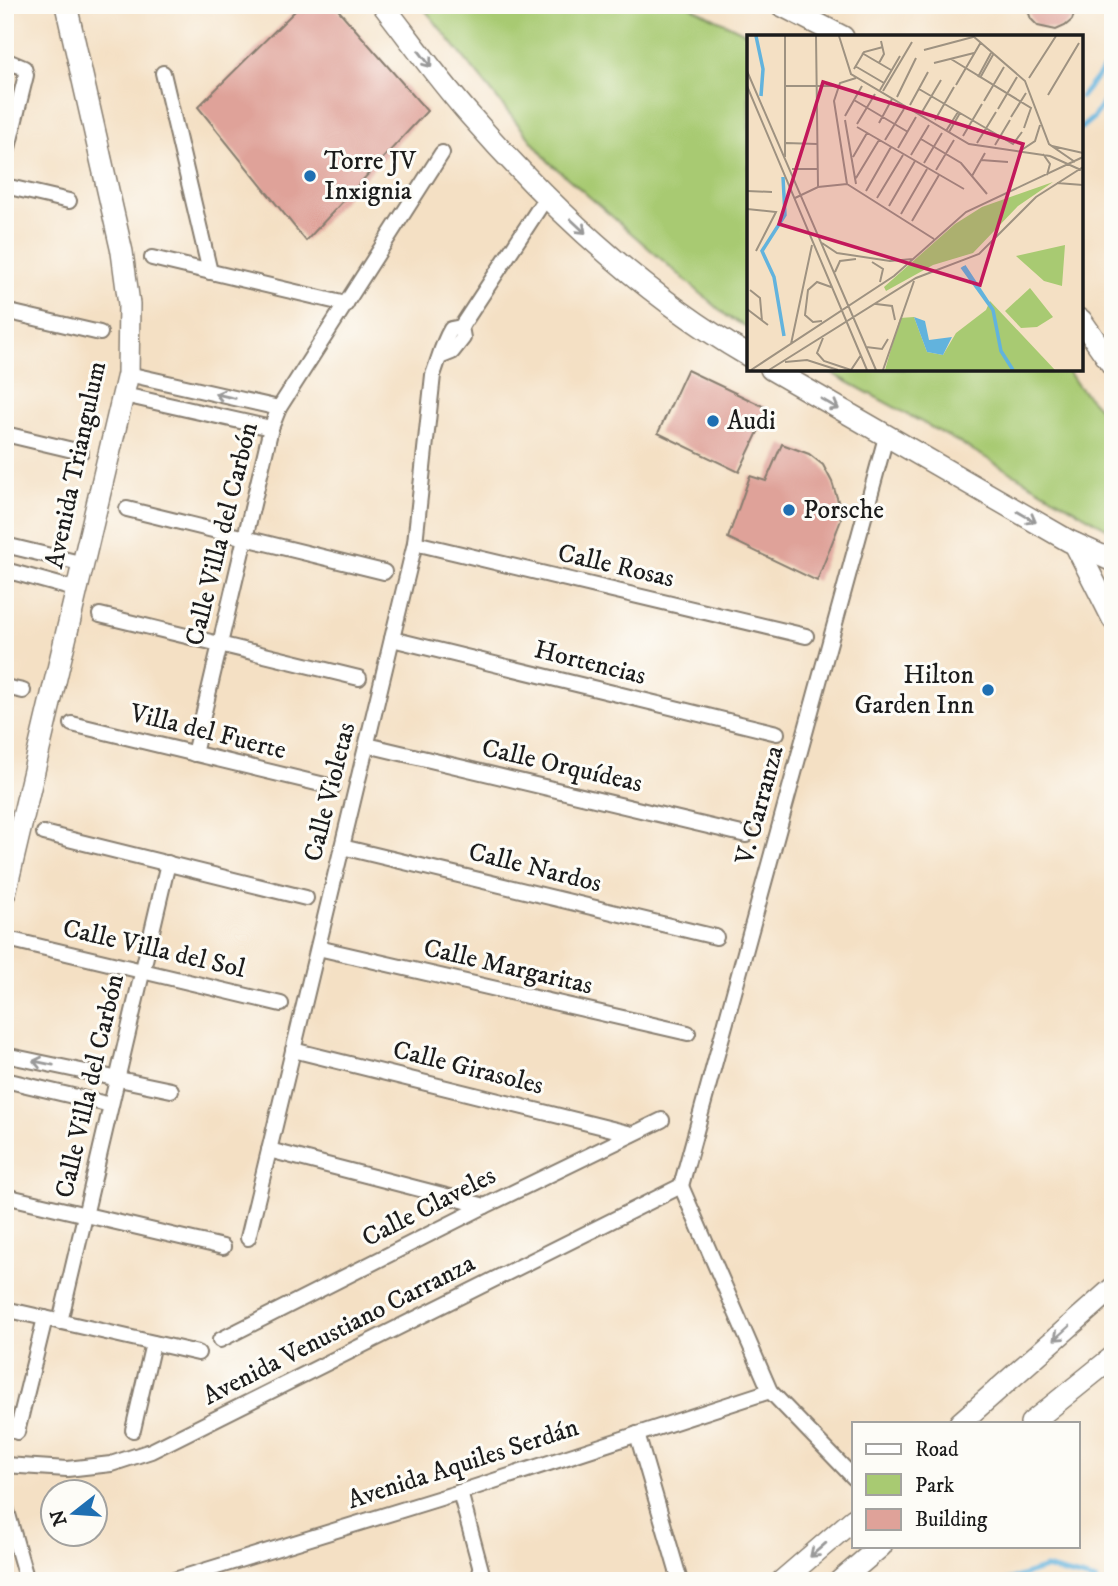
<svg xmlns="http://www.w3.org/2000/svg" width="1118" height="1586" font-family="'IM FELL DW Pica',serif">
<style>
.green{fill:#a8ca72;stroke:#627347;stroke-width:2}
.lines{fill:none;stroke-linecap:round;stroke-linejoin:round}
.stream{stroke:#62b3dd;stroke-width:5}
.building{fill:#dfa299}
.minor-casing{stroke:#887e70;stroke-width:18}
.secondary-casing{stroke:#887e70;stroke-width:24}
.minor{stroke:#fff;stroke-width:14}
.secondary{stroke:#fff;stroke-width:21}
.oneway{stroke:#999}
.poi-dot{fill:#1f6fb2;stroke:#fdfcf7;stroke-width:2.5}
.labels{text-anchor:middle;dominant-baseline:central;stroke-width:6;stroke-linejoin:round;paint-order:stroke}
.poi-label{font-size:26px;fill:#1c1c1c;stroke:#fdfcf7;text-anchor:start}
.street-label{font-size:26px;fill:#1c1c1c;stroke:#fdfcf7}
.inset-river{fill:none;stroke:#62b3dd;stroke-width:3.5}
.inset-road{fill:none;stroke:#9e9281;stroke-width:2}
.view{fill:#c2185b;fill-opacity:0.15;stroke:#c2185b;stroke-width:3.5}
.inset-edge{fill:none;stroke:#1c1c1c;stroke-width:3.5}
</style>
<rect width="100%" height="100%" fill="#fdfcf7"/>
<filter id="ink" filterUnits="userSpaceOnUse"><feTurbulence type="fractalNoise" baseFrequency=".0143" numOctaves="2"/><feDisplacementMap in="SourceGraphic" scale="14" xChannelSelector="R" yChannelSelector="G"/><feConvolveMatrix kernelMatrix="1 2 1 2 8 2 1 2 1" color-interpolation-filters="sRGB"/></filter>
<filter id="wash" filterUnits="userSpaceOnUse"><feTurbulence type="fractalNoise" baseFrequency=".00686" numOctaves="4" result="noise"/><feDisplacementMap in="SourceGraphic" scale="28" xChannelSelector="R" yChannelSelector="G"/><feGaussianBlur stdDeviation="1.57" result="paint"/><feColorMatrix in="noise" values="0 0 0 0 0 0 0 0 0 0 0 0 0 0 0 0 0 1.4 0 .05"/><feComposite in="paint" operator="in"/></filter>
<g filter="url(#wash)">
<rect width="100%" height="100%" fill="#f4e0c4"/>
<g class="green">
<polygon points="421,5 687,5 754,37 749,37 749,328 728,317 548,161"/>
<polygon points="824,369 1067,369 1078,386 1113,423 1113,532 962,444"/>
</g>
<g class="lines">
<g class="stream">
<polyline points="1081,97 1113,57"/>
<polyline points="1081,128 1093,118 1113,88"/>
<polyline points="1006,1581 1045,1568 1096,1581"/>
</g>
</g>
<g id="blocks">
<g class="building">
<polygon points="301,5 334,5 427,111 306,241 198,107"/>
<polygon points="1026,5 1077,5 1072,20 1065,26 1056,30 1038,26 1031,19"/>
<polygon points="687,370 769,409 739,472 658,433"/>
<polygon points="782,444 809,454 823,465 832,482 838,501 841,520 817,581 728,538 750,476 766,481"/>
</g>
</g>
</g>
<g filter="url(#ink)">
<use href="#blocks" fill-opacity="0" stroke="#887e70" stroke-width="2"/>
<g class="lines">
<g class="minor-casing">
<g id="minor">
<polyline points="5,60 24,68 26,75 5,160"/>
<polyline points="163,73 210,272"/>
<polyline points="5,186 69,201"/>
<polyline points="152,258 346,304"/>
<polyline points="5,311 100,333"/>
<polyline points="442,356 452,352 463,338 461,327 547,196"/>
<polyline points="128,374 279,408"/>
<polyline points="124,395 271,428"/>
<polyline points="5,434 81,452"/>
<polyline points="127,509 384,572"/>
<polyline points="415,543 806,636"/>
<polyline points="5,545 84,564"/>
<polyline points="5,570 78,590"/>
<polyline points="100,615 359,678"/>
<polyline points="392,639 777,733"/>
<polyline points="5,687 23,691"/>
<polyline points="72,724 333,787"/>
<polyline points="367,745 746,835"/>
<polyline points="194,754 271,428 279,408 442,153"/>
<polyline points="44,833 306,898"/>
<polyline points="342,847 716,937"/>
<polyline points="16,941 281,1004"/>
<polyline points="318,948 688,1033"/>
<polyline points="293,1050 632,1134"/>
<polyline points="5,1055 171,1090"/>
<polyline points="5,1080 111,1105"/>
<polyline points="269,1150 485,1206"/>
<polyline points="681,1186 886,437"/>
<polyline points="681,1186 770,1391 854,1478"/>
<polyline points="5,1196 223,1247"/>
<path d="M248,1238L415,543L433,375C439,359 442,344 451,329L461,327"/>
<polyline points="5,1309 198,1353"/>
<polyline points="60,1322 168,863"/>
<polyline points="220,1340 485,1206 662,1120"/>
<polyline points="133,1430 153,1343"/>
<polyline points="17,1432 45,1318"/>
<polyline points="637,1434 680,1581"/>
<polyline points="5,1465 67,1469 111,1464 151,1451 681,1186"/>
<polyline points="460,1492 484,1581"/>
<polyline points="5,1504 27,1581"/>
<polyline points="171,1581 460,1492 770,1391"/>
</g>
</g>
<g class="secondary-casing">
<g id="secondary">
<path d="M383,5C411,41 438,79 469,114C549,206 642,294 749,356"/>
<polyline points="781,5 843,37"/>
<polyline points="1081,320 1113,366"/>
<polyline points="771,369 1069,541 1113,561"/>
<polyline points="1075,544 1113,619"/>
<polyline points="5,893 128,374 129,304 122,252 66,5"/>
<polyline points="960,1423 1113,1288"/>
<polyline points="1031,1423 1113,1357"/>
<polyline points="782,1581 854,1519"/>
<polyline points="840,1581 881,1546"/>
</g>
</g>
<use href="#minor" class="minor"/>
<use href="#secondary" class="secondary"/>
</g>
<defs><path id="oneway-shaft" d="M-6 0H5M1.5-3L5.5 0L1.5 3" fill="none" stroke-width="1.6" stroke-linecap="round" stroke-linejoin="round" transform="scale(1.75)"/></defs>
<g class="oneway">
<use href="#oneway-shaft" transform="translate(425 59) rotate(52)"/>
<use href="#oneway-shaft" transform="translate(578 226) rotate(43)"/>
<use href="#oneway-shaft" transform="translate(225 396) rotate(-167)"/>
<use href="#oneway-shaft" transform="translate(830 404) rotate(30)"/>
<use href="#oneway-shaft" transform="translate(1027 517) rotate(30)"/>
<use href="#oneway-shaft" transform="translate(43 1063) rotate(-168)"/>
<use href="#oneway-shaft" transform="translate(1062 1333) rotate(138)"/>
<use href="#oneway-shaft" transform="translate(818 1550) rotate(139)"/>
</g>
</g>
<g class="poi-dot">
<circle cx="310" cy="176" r="7"/>
<circle cx="713" cy="421" r="7"/>
<circle cx="789" cy="510" r="7"/>
<circle cx="988" cy="690" r="7"/>
</g>
<g class="labels">
<g class="poi-label">
<text x="324" y="161">Torre JV<tspan x="324" dy="30">Inxignia</tspan></text>
<text x="727" y="421">Audi</text>
<text x="803" y="510">Porsche</text>
<text x="974" y="675" text-anchor="end">Hilton<tspan x="974" dy="30">Garden Inn</tspan></text>
</g>
<g class="street-label">
<text transform="translate(76 465) rotate(-78)">Avenida Triangulum</text>
<text transform="translate(222 534) rotate(-76)">Calle Villa del Carbón</text>
<text transform="translate(616 566) rotate(13)">Calle Rosas</text>
<text transform="translate(590 663) rotate(14)">Hortencias</text>
<text transform="translate(208 732) rotate(14)">Villa del Fuerte</text>
<text transform="translate(562 766) rotate(13)">Calle Orquídeas</text>
<text transform="translate(330 792) rotate(-76)">Calle Violetas</text>
<text transform="translate(760 805) rotate(-75)">V. Carranza</text>
<text transform="translate(535 868) rotate(14)">Calle Nardos</text>
<text transform="translate(154 949) rotate(13)">Calle Villa del Sol</text>
<text transform="translate(508 967) rotate(13)">Calle Margaritas</text>
<text transform="translate(468 1068) rotate(14)">Calle Girasoles</text>
<text transform="translate(90 1086) rotate(-77)">Calle Villa del Carbón</text>
<text transform="translate(429 1207) rotate(-27)">Calle Claveles</text>
<text transform="translate(339 1330) rotate(-27)">Avenida Venustiano Carranza</text>
<text transform="translate(463 1464) rotate(-18)">Avenida Aquiles Serdán</text>
</g>
</g>
<g transform="translate(747 35)">
<rect width="336" height="336" fill="#f4e0c4"/>
<path d="M306,147L271,171L226,218L186,230L139,256L137,252L208,189L235,172ZM318,210L315,251L297,246L269,221ZM283,253L306,282L290,292L274,293L258,276ZM243,266L308,335H138L153,283L167,282L180,317L196,320L209,298L239,275Z" fill="#a8ca72"/>
<path d="M167,282L178,286L182,305L205,302L196,320L180,317Z" fill="#62b3dd"/>
<path class="inset-river" d="M9,1L16,34L14,61M36,142L38,180L15,216L27,242L37,301M217,231L246,275M215,232L246,275L254,316L266,335"/>
<path class="inset-road" d="M38,1V122M69,1L71,152M92,1L104,39L222,109L303,121L334,135M226,1L278,46L302,109L328,127M177,15L226,2M115,18L144,35M204,24L284,73L277,93M132,28L137,19L134,6M187,28L227,18M108,31L137,48M107,34L117,17L136,12M0,36L129,335M231,42L244,18M233,43L247,18M282,43L309,1M209,50L234,7M0,51L120,335M39,51H91M172,54L266,109L275,97M133,55L153,21M136,56L165,7M301,60L332,8M150,62L169,23M107,65L161,97M237,66L257,32M163,70L181,37M251,74L270,42M175,77L194,45M98,81L115,51M264,82L279,58M98,85L109,149M188,85L207,52M132,88L145,64M110,89L128,59M110,92L217,154M199,96L211,77M202,97L213,78M216,101L235,69M174,104L214,128L240,159M138,105L157,74M39,108L70,109M230,108L249,77M248,110L263,85M305,111L336,118M151,113L169,82M273,116L288,106L293,90M296,119L303,129L300,140M164,120L182,90M106,122L120,98M234,125L261,127M177,128L195,98M45,134H70M189,135L207,105M225,141L238,118M109,143L132,105M310,148L336,150M100,149L87,66L93,48L109,43M100,149L187,204M0,156L25,157M119,156L144,112M48,163L71,152L100,149M130,163L156,120M142,171L168,126M0,174L29,177L9,216M154,179L180,134M165,186L192,140M75,208L90,218L143,226L166,224M125,227L136,234L133,247M88,237L93,226L109,224M3,255L13,263L15,286M129,269L145,271L148,285M0,274L21,290M75,286L66,287L58,280L61,255L70,247L84,252M76,303L70,318L77,326L104,335L114,320M44,309L65,210M119,312L135,314L141,304M38,327L60,325L91,335M4,335L147,241L219,177L336,122M22,335L169,243L232,219L289,162L336,132M136,335L167,246"/>
<path class="view" d="M76,47L276,109L233,250L32,189Z"/>
<rect width="336" height="336" class="inset-edge"/>
</g>
<rect width="1118" height="1586" fill="none" stroke="#fdfcf7" stroke-width="28"/>
<rect x="852" y="1422" width="228" height="126" fill="#fdfcf7" stroke="#a3a29f" stroke-width="2"/>
<rect x="866" y="1444" width="35" height="10" fill="#ffffff" stroke="#a3a29f" stroke-width="2"/>
<text x="915" y="1456" font-size="21" fill="#1c1c1c">Road</text>
<rect x="866" y="1474" width="35" height="21" fill="#a8ca72" stroke="#a3a29f" stroke-width="2"/>
<text x="915" y="1492" font-size="21" fill="#1c1c1c">Park</text>
<rect x="866" y="1509" width="35" height="21" fill="#dfa299" stroke="#a3a29f" stroke-width="2"/>
<text x="915" y="1526" font-size="21" fill="#1c1c1c">Building</text>
<g transform="translate(74 1513) rotate(253)"><circle r="33" fill="#fdfcf7" stroke="#a3a29f" stroke-width="2"/>
<path d="M0-5L12 26L0 18L-12 26Z" fill="#1f6fb2"/>
<text y="-10" font-size="19" font-weight="bold" text-anchor="middle" fill="#1c1c1c">N</text>
</g>
</svg>
